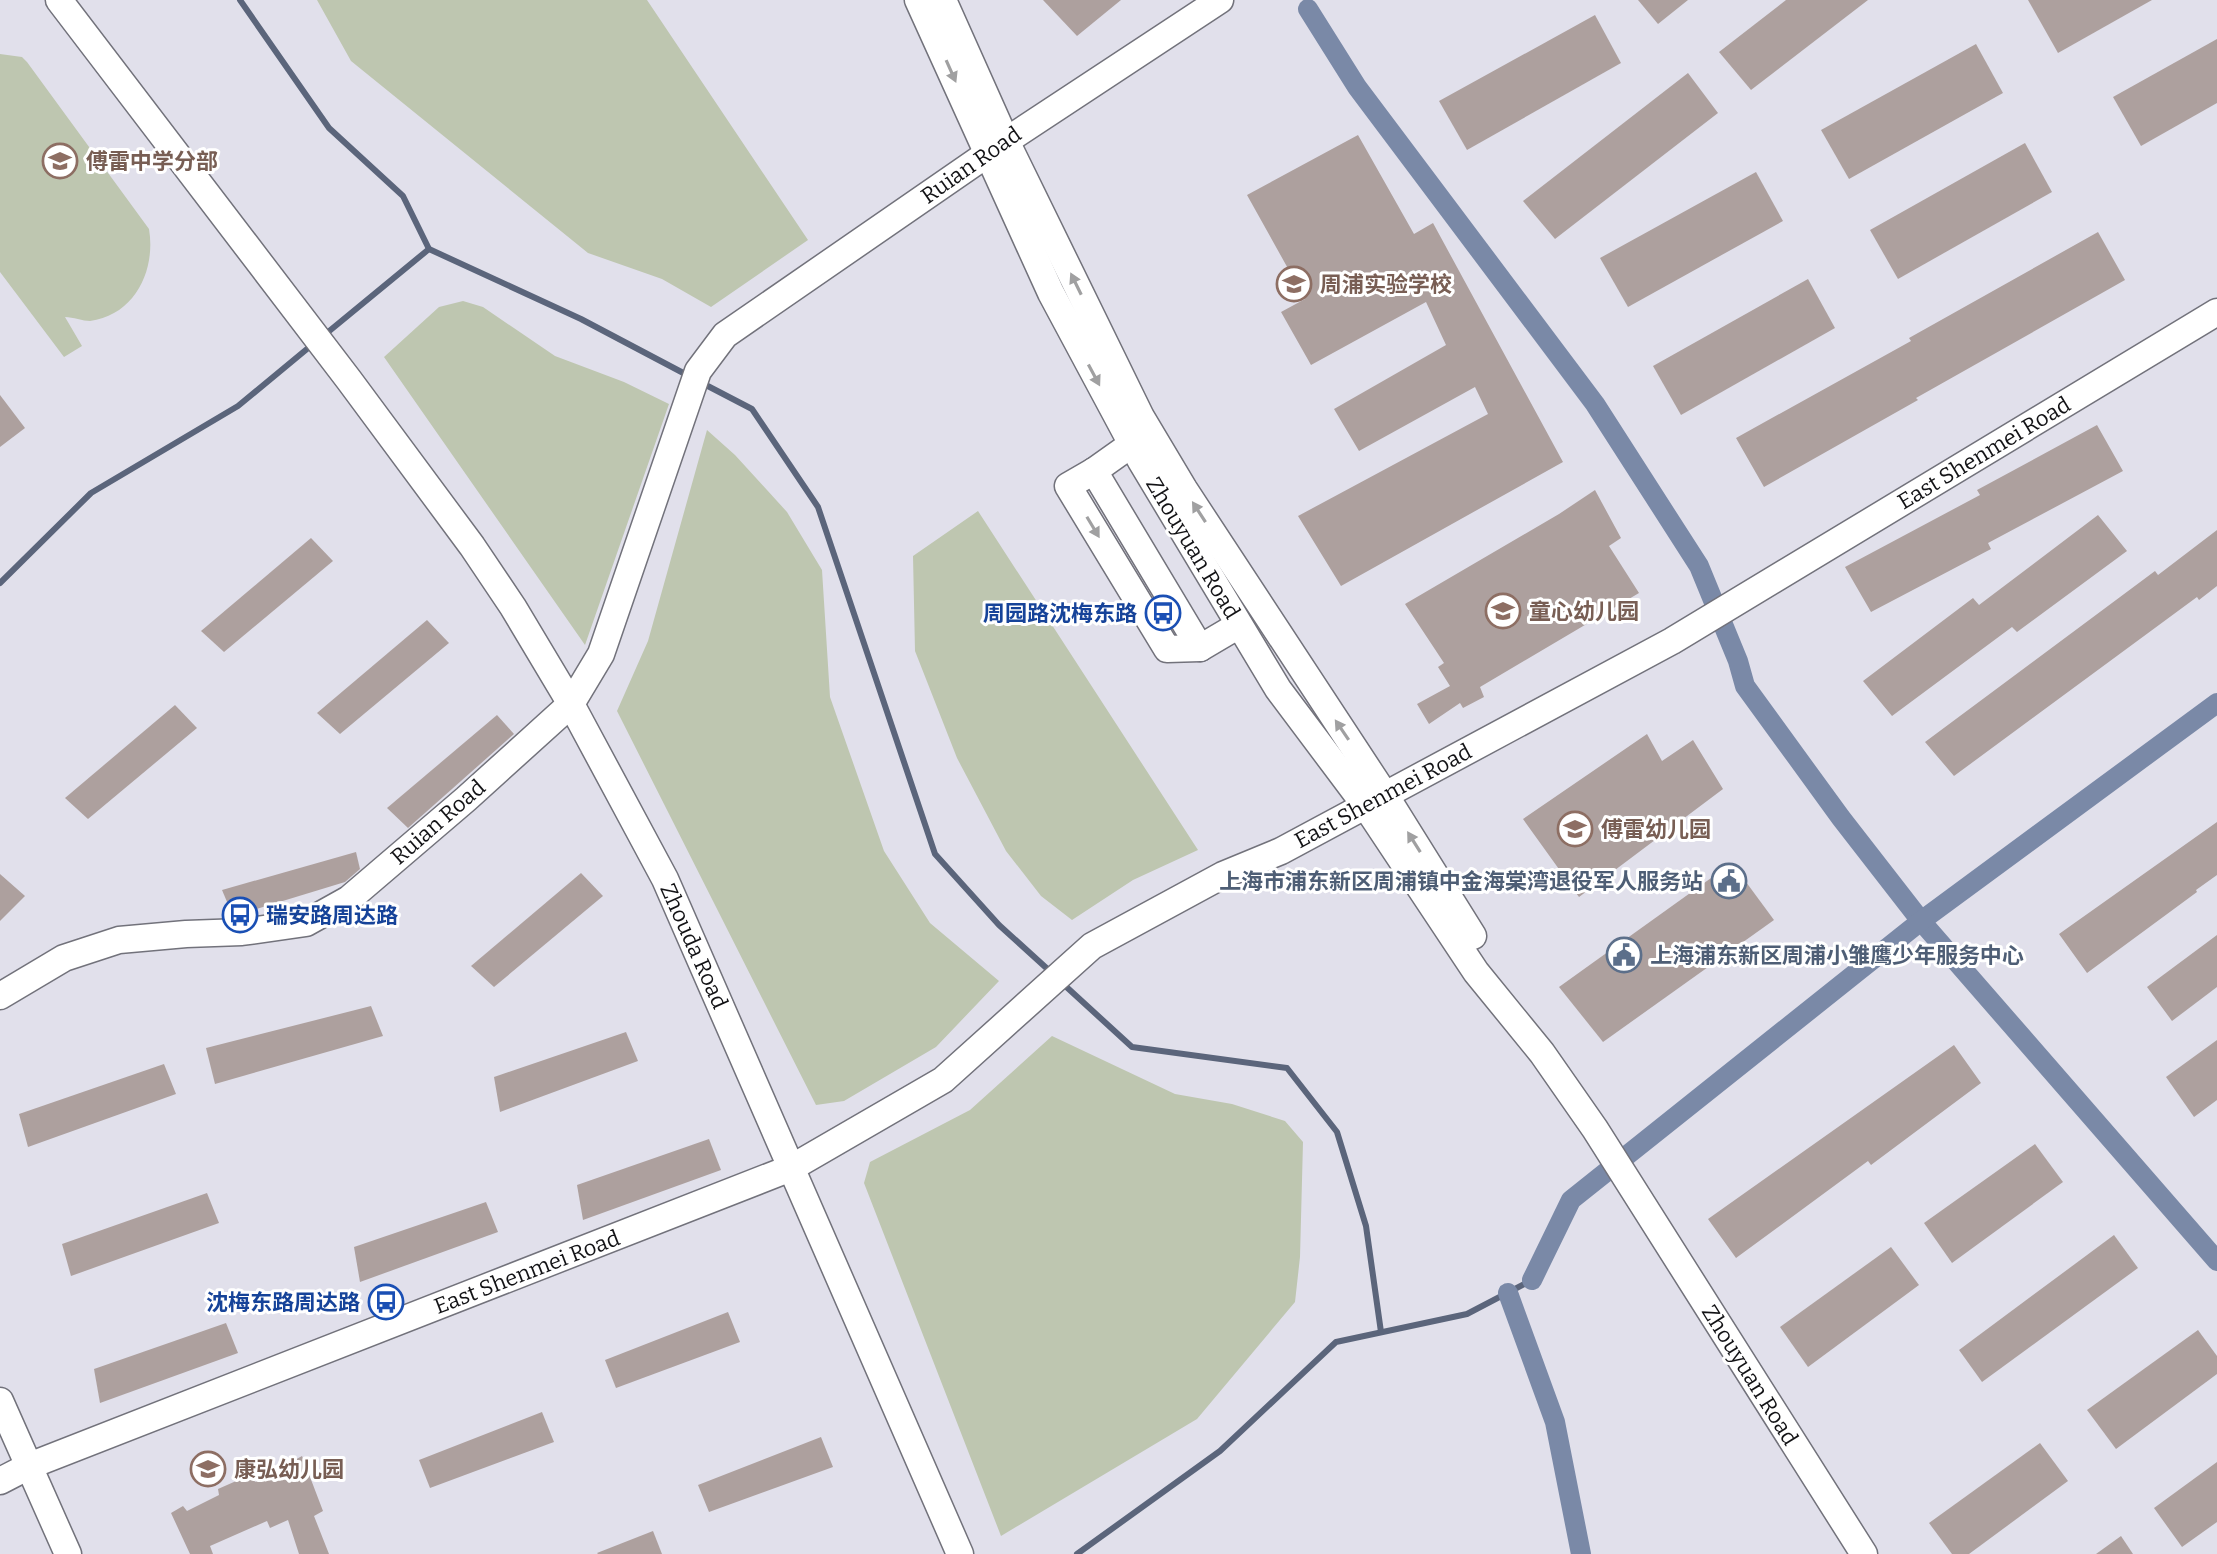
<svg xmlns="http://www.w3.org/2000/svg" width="2217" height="1554" font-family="Bitter,'Noto Sans SC',serif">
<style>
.green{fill:#bec6b0}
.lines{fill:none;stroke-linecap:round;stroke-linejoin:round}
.stream{stroke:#5b657b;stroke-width:6}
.canal{stroke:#7a89a7;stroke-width:20}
.building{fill:#ada09e}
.minor-casing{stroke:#72727b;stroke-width:29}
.minor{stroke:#fff;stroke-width:26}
.oneway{fill:#a0a0a1}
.labels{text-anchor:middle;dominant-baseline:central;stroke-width:6;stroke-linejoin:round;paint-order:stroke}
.education-label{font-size:22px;font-weight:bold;fill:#785e54;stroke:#fff;text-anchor:start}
.street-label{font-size:22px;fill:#121215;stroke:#fff}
.transit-label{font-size:22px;font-weight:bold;fill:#164399;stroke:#fff;text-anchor:end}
.service-label{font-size:22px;font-weight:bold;fill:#4e5e75;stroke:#fff;text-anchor:end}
</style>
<rect width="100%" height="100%" fill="#e1e0eb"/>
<g class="green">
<polygon points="317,0 647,0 808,240 711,307 662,279 588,253 351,61"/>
<path d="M0,54L22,57L27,62L149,229C156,270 135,315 90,321C83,321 73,317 65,317L82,346L64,357L0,272Z"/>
<polygon points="463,301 483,307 555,356 624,382 669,404 585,645 384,357 439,307"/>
<polygon points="707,430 735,455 787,512 822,570 830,697 884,851 930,923 999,981 936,1047 844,1101 816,1105 617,711 648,641"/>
<polygon points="978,511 1198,850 1133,880 1072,920 1041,896 1006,851 957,758 915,651 913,556"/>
<polygon points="1052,1036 1175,1094 1232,1104 1285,1121 1303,1142 1300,1257 1295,1302 1197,1419 1001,1536 864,1183 870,1162 970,1110"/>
</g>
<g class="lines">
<g class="stream">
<polyline points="240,0 329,128 403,196 429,249 581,319 689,376"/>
<polyline points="322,337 429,249"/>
<polyline points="702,383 752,409 818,507 935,854 999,925 1053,974"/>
<polyline points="0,583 91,493 238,406 313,344"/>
<polyline points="1061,982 1132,1047 1287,1068 1337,1132 1366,1226 1381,1332"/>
<polyline points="1077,1554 1220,1451 1336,1342 1467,1314 1532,1280"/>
</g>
<g class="canal">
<polyline points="1308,9 1357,87 1595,404 1699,566 1738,661 1745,686 1841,818 1921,921 2217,1261"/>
<polyline points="1532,1280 1571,1200 1921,921 2217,703"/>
<polyline points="1508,1293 1555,1422 1581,1554"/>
</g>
</g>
<g class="building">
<polygon points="1043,0 1121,0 1077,36"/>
<polygon points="1638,0 1688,0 1658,24"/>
<polygon points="1786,0 1868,0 1751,90 1719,52"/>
<polygon points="2028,0 2152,0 2058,53"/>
<polygon points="1595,15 1621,63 1467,150 1439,101"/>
<polygon points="2217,39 2217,103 2141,146 2113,97"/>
<polygon points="1976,44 2003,93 1849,179 1821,130"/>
<polygon points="1688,73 1718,113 1555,239 1523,201"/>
<polygon points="1358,135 1414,234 1433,223 1563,462 1341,586 1298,516 1488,414 1475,387 1359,451 1334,409 1446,345 1426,302 1311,365 1281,312 1305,299 1247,195"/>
<polygon points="2025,143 2052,192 1898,279 1870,230"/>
<polygon points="1756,172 1783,221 1628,307 1600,258"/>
<polygon points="2098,232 2125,280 1916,398 1918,400 1764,487 1736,438 1911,341 1909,338"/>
<polygon points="1808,279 1835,328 1681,415 1653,366"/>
<polygon points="0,395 25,428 0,447"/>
<polygon points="2097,425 2123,471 1988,543 1991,549 1871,612 1845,567 1980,495 1977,490"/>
<polygon points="1595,490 1621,538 1609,546 1639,593 1480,687 1484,697 1463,708 1460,703 1429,724 1417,704 1450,686 1438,667 1444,663 1405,604 1559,514"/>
<polygon points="2098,515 2127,551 2017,632 2012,627 1892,716 1863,681 1973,598 1979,605"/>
<polygon points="2217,530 2217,586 2199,600 2197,597 1954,776 1925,742 2155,571 2158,575"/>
<polygon points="311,538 333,561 224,652 201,631"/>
<polygon points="427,620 449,643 340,734 317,713"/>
<polygon points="175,705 197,728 88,819 65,798"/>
<polygon points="497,715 514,734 408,828 387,808"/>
<polygon points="1647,734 1662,761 1693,740 1723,789 1579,897 1523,819"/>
<polygon points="2217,822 2217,875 2196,890 2197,892 2087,973 2059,934"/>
<polygon points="356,852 360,869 345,882 233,916 222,890"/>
<polygon points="1732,863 1774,920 1603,1042 1559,987"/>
<polygon points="581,873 603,896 494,987 471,966"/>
<polygon points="0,874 25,896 0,921"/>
<polygon points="2217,935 2217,987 2172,1021 2147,987"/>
<polygon points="371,1006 383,1036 215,1084 206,1048"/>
<polygon points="626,1032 638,1061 500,1112 494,1077"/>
<polygon points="2217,1040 2217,1100 2194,1117 2166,1077"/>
<polygon points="1954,1045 1981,1083 1871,1165 1868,1161 1736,1258 1708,1219"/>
<polygon points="164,1064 176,1094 28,1147 19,1114"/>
<polygon points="709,1139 721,1170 583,1220 577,1185"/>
<polygon points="2035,1144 2063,1182 1952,1263 1924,1223"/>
<polygon points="207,1193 219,1223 71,1276 62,1244"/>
<polygon points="486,1202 498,1232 360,1282 354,1247"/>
<polygon points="2114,1235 2138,1268 1982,1382 1959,1350"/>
<polygon points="1891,1247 1919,1285 1808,1367 1780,1327"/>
<polygon points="728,1312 740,1342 616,1388 605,1360"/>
<polygon points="226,1323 238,1353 100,1403 94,1369"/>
<polygon points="2198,1330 2217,1356 2217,1374 2116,1449 2087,1410"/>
<polygon points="542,1412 554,1442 430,1488 419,1460"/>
<polygon points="821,1437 833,1467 709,1512 698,1485"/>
<polygon points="2040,1443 2068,1481 1969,1554 1952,1554 1929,1523"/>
<polygon points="302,1456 323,1511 314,1516 329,1554 299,1554 288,1520 270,1528 267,1521 210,1546 213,1554 190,1554 171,1513 183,1506 187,1511 219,1495 218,1489 252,1474 255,1482"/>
<polygon points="2217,1462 2217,1522 2182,1547 2154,1508"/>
<polygon points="653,1531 662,1554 598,1554 597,1553"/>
<polygon points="2121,1536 2133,1554 2096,1554"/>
</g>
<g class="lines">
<g class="minor-casing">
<g id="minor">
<polyline points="59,0 349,380 472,546 513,607 571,704 665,879 960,1554"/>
<polyline points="918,0 1051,293 1141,461 1278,689 1365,805 1476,972 1542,1053 1595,1129 1864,1554"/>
<polyline points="943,0 1006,141 1141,417 1184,489 1385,795 1473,936"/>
<polyline points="1132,444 1094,471 1068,486 1167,649 1200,648 1239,625"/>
<polyline points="1094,471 1200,648"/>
<polyline points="0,996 64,958 119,940 186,934 242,932 306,923 349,899 466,799 571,704 601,654 698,371 725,335 1006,141 1220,0"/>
<polyline points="0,1401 68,1554"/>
<polyline points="0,1481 29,1466 791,1168 943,1080 1092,946 1223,875 1281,851 1672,641 2217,312"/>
</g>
</g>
<use href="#minor" class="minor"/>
</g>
<defs><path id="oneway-solid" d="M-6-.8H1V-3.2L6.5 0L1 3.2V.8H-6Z" transform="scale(2)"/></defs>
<g class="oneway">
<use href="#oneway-solid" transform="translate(951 71) rotate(66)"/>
<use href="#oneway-solid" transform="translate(1076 284) rotate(-116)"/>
<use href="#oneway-solid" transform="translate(1094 375) rotate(62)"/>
<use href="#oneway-solid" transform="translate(1199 512) rotate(-123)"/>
<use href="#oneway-solid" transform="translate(1093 527) rotate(59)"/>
<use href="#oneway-solid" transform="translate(1342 730) rotate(-124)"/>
<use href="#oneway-solid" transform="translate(1414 842) rotate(-122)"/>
</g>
<defs>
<g id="school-ring" transform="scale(1.8)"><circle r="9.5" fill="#fff" stroke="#8d6e63" stroke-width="1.5"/><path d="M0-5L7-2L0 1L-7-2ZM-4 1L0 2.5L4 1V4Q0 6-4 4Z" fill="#8d6e63"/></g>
<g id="bus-ring" transform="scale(1.8)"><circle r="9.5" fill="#fff" stroke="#1a4fb4" stroke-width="1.5"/><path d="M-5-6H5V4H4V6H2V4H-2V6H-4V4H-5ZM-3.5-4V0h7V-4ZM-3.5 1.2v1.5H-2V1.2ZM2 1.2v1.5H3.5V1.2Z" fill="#1a4fb4"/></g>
<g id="civic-ring" transform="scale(1.8)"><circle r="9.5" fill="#fff" stroke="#5c6f8a" stroke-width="1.5"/><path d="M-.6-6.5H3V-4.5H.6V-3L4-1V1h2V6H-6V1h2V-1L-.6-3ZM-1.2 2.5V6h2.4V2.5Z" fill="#5c6f8a"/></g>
</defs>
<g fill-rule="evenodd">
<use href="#school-ring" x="60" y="161"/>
<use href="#school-ring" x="1294" y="284"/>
<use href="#school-ring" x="1503" y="611"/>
<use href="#bus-ring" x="1163" y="613"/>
<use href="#school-ring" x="1575" y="829"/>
<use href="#civic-ring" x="1729" y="881"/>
<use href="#bus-ring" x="240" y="915"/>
<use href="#civic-ring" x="1624" y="955"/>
<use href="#bus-ring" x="386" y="1302"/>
<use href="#school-ring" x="208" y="1469"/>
</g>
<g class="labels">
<g class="education-label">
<text x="86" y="161">傅雷中学分部</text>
<text x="1320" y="284">周浦实验学校</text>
<text x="1529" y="611">童心幼儿园</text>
<text x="1601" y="829">傅雷幼儿园</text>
<text x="234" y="1469">康弘幼儿园</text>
</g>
<g class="street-label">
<text transform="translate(971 165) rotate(-35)">Ruian Road</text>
<text transform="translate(1984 453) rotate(-31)">East Shenmei Road</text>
<text transform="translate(1193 548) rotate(59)">Zhouyuan Road</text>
<text transform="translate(1383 796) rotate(-28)">East Shenmei Road</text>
<text transform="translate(438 822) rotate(-41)">Ruian Road</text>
<text transform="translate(694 946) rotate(66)">Zhouda Road</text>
<text transform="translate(527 1272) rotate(-21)">East Shenmei Road</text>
<text transform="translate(1750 1375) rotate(58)">Zhouyuan Road</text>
</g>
<g class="transit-label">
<text x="1137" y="613">周园路沈梅东路</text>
<text x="266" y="915" text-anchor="start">瑞安路周达路</text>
<text x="360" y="1302">沈梅东路周达路</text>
</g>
<g class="service-label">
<text x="1703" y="881">上海市浦东新区周浦镇中金海棠湾退役军人服务站</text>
<text x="1650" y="955" text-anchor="start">上海浦东新区周浦小雏鹰少年服务中心</text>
</g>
</g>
</svg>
